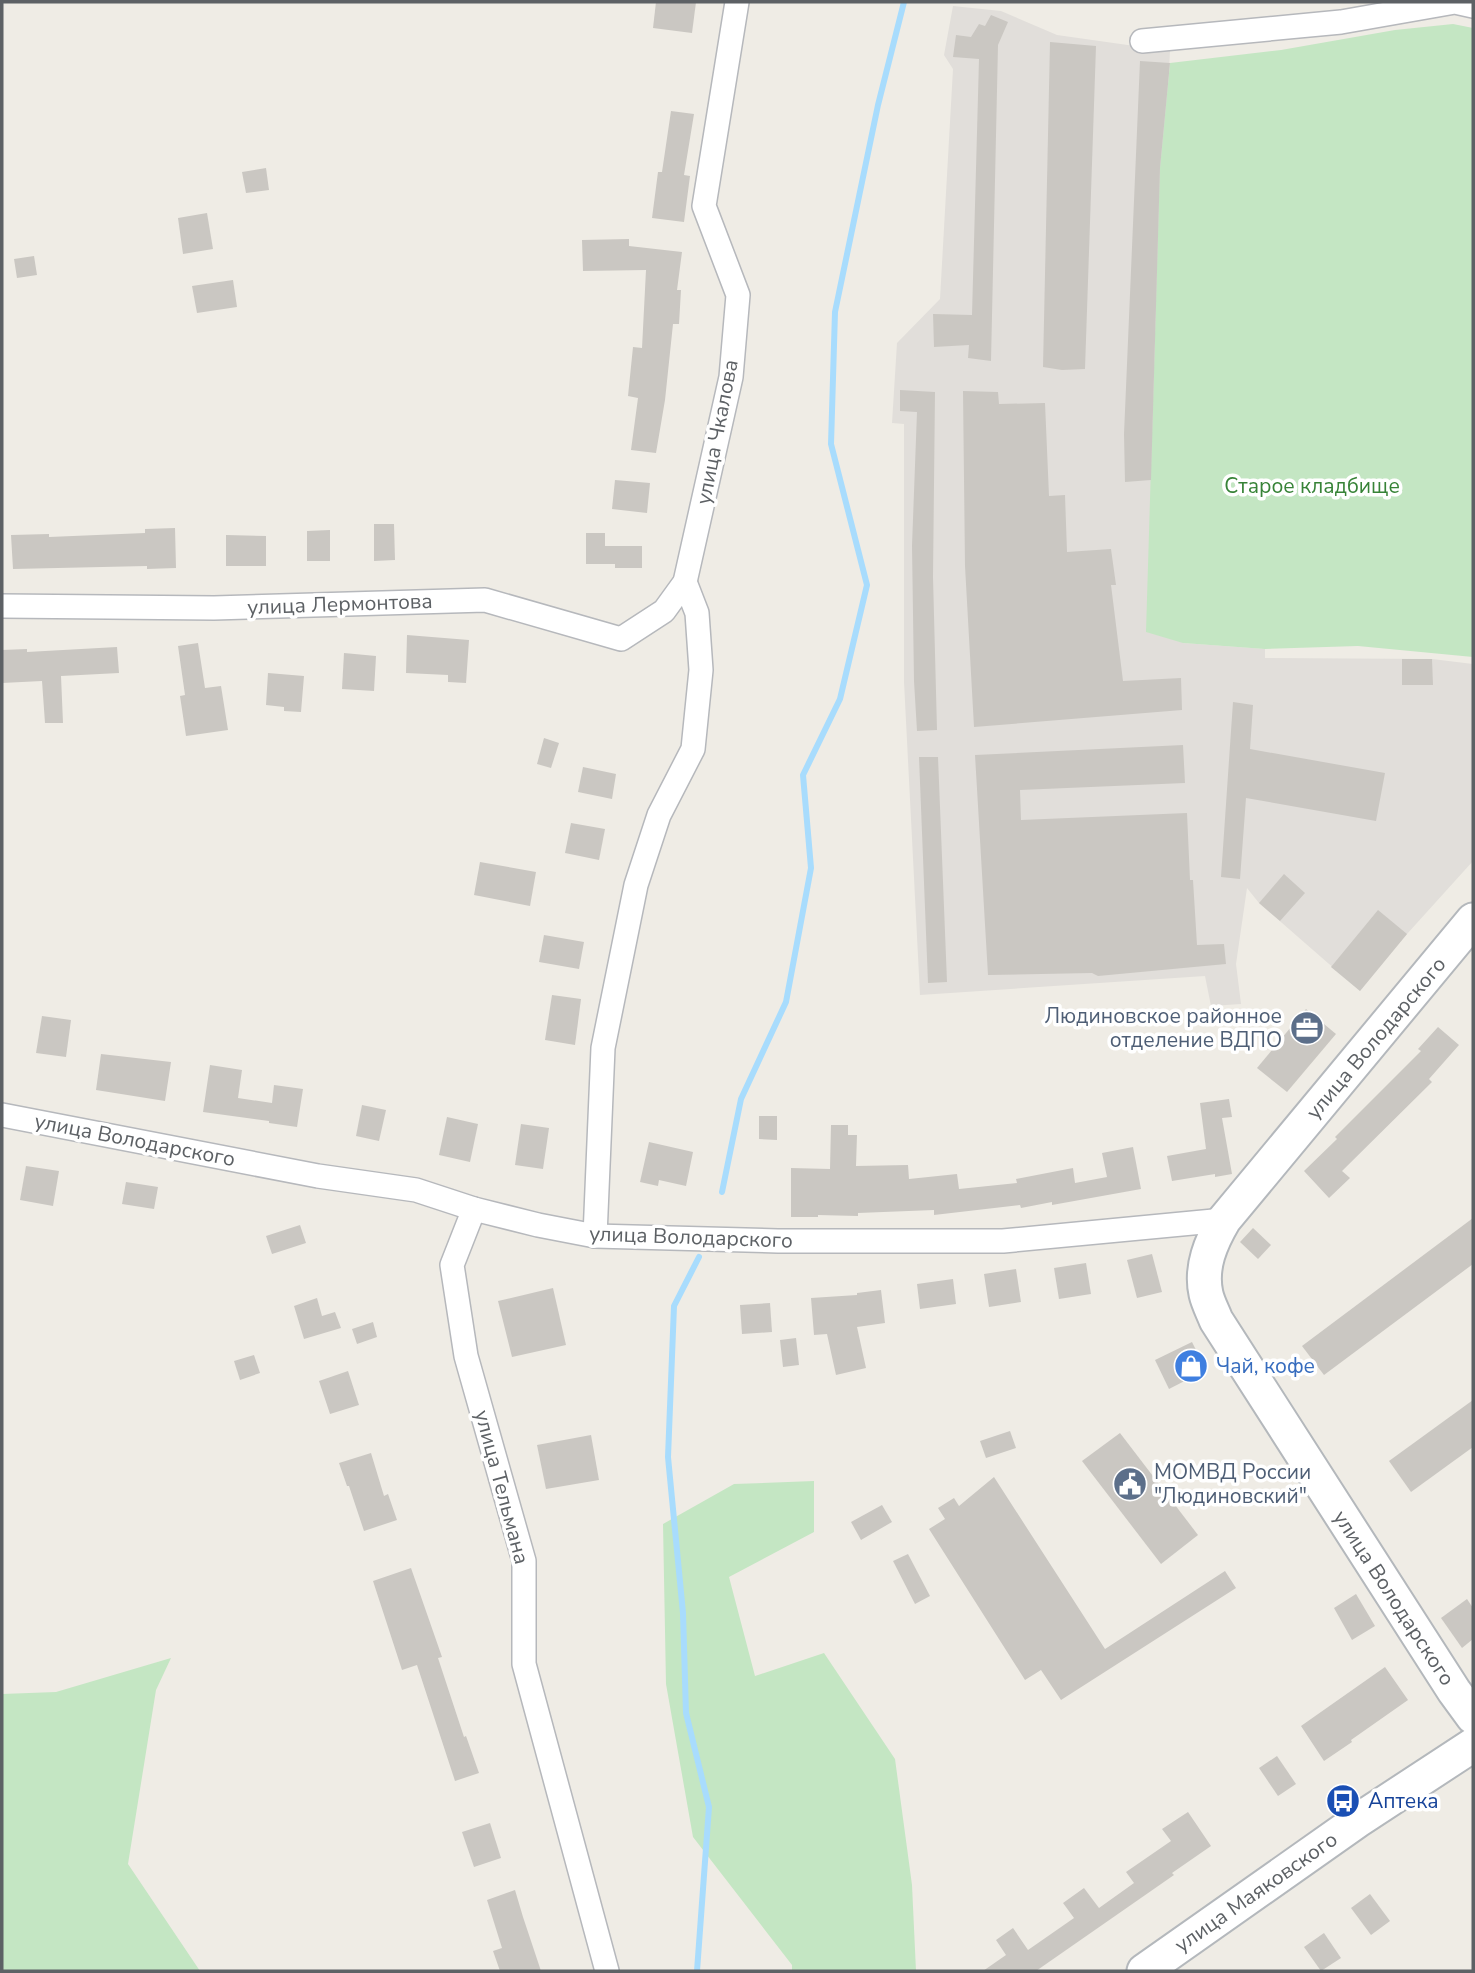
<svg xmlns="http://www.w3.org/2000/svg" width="1475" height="1973" font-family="'Nunito Sans',sans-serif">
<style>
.industrial{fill:#e1deda}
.green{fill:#c4e6c3}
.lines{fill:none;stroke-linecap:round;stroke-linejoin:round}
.stream{stroke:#a8dcfd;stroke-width:6}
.building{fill:#cac7c2}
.street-casing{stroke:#b6b8bc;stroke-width:26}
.secondary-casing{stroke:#b4b8bc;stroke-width:37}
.street{stroke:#fff;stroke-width:23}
.secondary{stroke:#fff;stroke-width:33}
.labels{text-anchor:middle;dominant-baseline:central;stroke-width:7;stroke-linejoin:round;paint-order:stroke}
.street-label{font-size:21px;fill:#5d6165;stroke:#fff}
.park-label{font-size:21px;fill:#378337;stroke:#fff}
.service-label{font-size:21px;fill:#4e5e75;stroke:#fff;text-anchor:end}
.shop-label{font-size:21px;fill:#366cbe;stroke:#fff;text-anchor:start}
.transit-label{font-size:21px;fill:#164399;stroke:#fff;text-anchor:start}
</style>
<rect width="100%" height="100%" fill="#efece5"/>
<polygon class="industrial" points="953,6 1001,11 1057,35 1170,51 1153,364 1151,480 1183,643 1265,649 1265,658 1432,659 1473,664 1473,861 1407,934 1360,991 1259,903 1247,888 1236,964 1241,1004 1211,1006 1205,976 920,995 904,682 904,424 892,423 897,343 940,299 953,69 944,55"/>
<g class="green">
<polygon points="1453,24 1473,28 1473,657 1358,646 1265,649 1183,643 1146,632 1160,168 1170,63 1281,50 1395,30"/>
<polygon points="814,1481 814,1532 729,1577 755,1676 824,1653 895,1759 912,1885 916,1971 792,1971 792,1965 693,1837 666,1684 663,1524 734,1484"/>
<polygon points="171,1658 156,1690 128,1864 200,1971 2,1971 2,1694 56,1692"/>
</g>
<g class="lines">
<g class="stream">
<polyline points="722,1192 741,1099 786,1002 811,868 803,775 840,699 867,585 831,444 835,312 878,105 904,2"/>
<polyline points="697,1971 709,1807 686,1713 683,1613 668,1457 674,1306 699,1257"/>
</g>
</g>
<g class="building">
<polygon points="656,2 696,2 692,33 653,28"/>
<polygon points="991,15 1008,22 998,45 991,361 968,358 969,345 934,347 933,314 972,315 979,59 953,57 956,35 971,37 979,24 985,26"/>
<polygon points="1050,42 1096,46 1085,369 1062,370 1043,367"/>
<polygon points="1140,61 1170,63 1160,168 1151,480 1125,482 1124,434"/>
<polygon points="671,111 694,114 684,175 690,176 684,222 652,218 658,172 662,172"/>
<polygon points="266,168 269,190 246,193 242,172"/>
<polygon points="207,213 213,249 183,254 178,218"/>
<polygon points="629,239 629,246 682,252 677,290 681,290 679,324 673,324 665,400 656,453 631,450 638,398 628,396 633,347 642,348 646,270 583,271 582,240"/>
<polygon points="34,256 37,275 17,278 14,259"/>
<polygon points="233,280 237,307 197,313 192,286"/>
<polygon points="900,390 935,392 933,577 937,730 917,731 914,681 912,546 917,412 900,411"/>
<polygon points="963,391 998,392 999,404 1045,403 1049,496 1065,495 1067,552 1111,549 1116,585 1111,585 1123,681 1181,678 1182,710 974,727 965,566"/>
<polygon points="615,480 650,483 647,513 612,509"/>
<polygon points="374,524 394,524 395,560 374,561"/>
<polygon points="175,528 176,568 147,569 147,566 13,569 11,535 49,534 49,537 145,533 145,529"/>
<polygon points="330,530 330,561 307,561 307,531"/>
<polygon points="586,533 605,533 605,546 642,546 642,568 615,568 615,564 586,564"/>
<polygon points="226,535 266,536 266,566 226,566"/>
<polygon points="407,635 469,640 466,683 448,682 448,675 406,673"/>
<polygon points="198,643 205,688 221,686 228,730 186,736 180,696 185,695 178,646"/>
<polygon points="117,647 119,673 61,676 63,723 45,723 42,681 2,683 2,650 27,649 27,652"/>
<polygon points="344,653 376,656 374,691 342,689"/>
<polygon points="1402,659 1432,659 1433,685 1402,685"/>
<polygon points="268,673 304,676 301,712 284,711 284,707 266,705"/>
<polygon points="1233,702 1253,705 1250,749 1385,773 1376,821 1246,798 1240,879 1221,877"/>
<polygon points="544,738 559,743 551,768 537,764"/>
<polygon points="1183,745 1185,783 1020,790 1021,820 1187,813 1190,880 1193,880 1197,945 1224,944 1226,964 1098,976 1092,973 988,975 975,755"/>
<polygon points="919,757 938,757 947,982 928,983"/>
<polygon points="583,767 616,774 612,799 578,792"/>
<polygon points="571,823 605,829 599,860 565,853"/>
<polygon points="480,862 536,872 530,906 474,895"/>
<polygon points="1284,874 1305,893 1280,921 1259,903"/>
<polygon points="1378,910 1407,934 1360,991 1331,967"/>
<polygon points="544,935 584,942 579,969 539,962"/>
<polygon points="552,995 581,999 575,1045 545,1040"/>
<polygon points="1306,1009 1336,1034 1287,1092 1257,1068"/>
<polygon points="42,1016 71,1020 66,1057 36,1053"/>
<polygon points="1438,1027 1459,1045 1429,1079 1432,1082 1342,1171 1350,1178 1329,1198 1304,1171 1337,1139 1335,1137 1421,1051 1418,1049"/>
<polygon points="101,1054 171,1062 165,1101 96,1090"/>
<polygon points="210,1065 242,1070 238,1098 272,1103 274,1085 303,1089 297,1127 269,1123 269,1121 203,1112"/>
<polygon points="1229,1099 1232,1117 1222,1118 1232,1174 1215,1177 1215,1174 1172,1181 1167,1156 1206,1149 1200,1103"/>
<polygon points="362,1105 386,1110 379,1141 356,1136"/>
<polygon points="759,1116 777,1116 777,1140 759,1139"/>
<polygon points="447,1117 478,1124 470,1162 439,1155"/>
<polygon points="521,1124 549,1128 543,1169 515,1165"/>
<polygon points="831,1125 848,1125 848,1135 857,1135 856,1166 908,1165 909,1179 957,1174 959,1189 1017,1183 1016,1179 1073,1168 1075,1183 1107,1177 1102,1153 1133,1147 1141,1189 1052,1205 1052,1202 1021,1208 1020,1205 934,1215 934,1210 858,1213 858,1216 818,1215 818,1217 791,1217 791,1168 830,1169"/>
<polygon points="649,1142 693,1152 686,1186 659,1180 658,1186 640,1182"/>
<polygon points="26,1166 59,1171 53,1206 20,1200"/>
<polygon points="126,1182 158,1187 154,1209 122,1204"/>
<polygon points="1473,1218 1473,1264 1324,1375 1302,1346"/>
<polygon points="300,1225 306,1243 272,1254 266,1236"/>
<polygon points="1253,1228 1271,1245 1258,1259 1240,1242"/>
<polygon points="1152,1254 1162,1292 1137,1298 1127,1260"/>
<polygon points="1086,1263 1091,1294 1059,1299 1054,1268"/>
<polygon points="1016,1269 1021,1302 989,1307 984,1274"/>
<polygon points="953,1279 956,1304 920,1309 917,1284"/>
<polygon points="553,1288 566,1345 512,1357 498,1301"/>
<polygon points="881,1290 885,1323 857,1327 866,1368 836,1375 827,1334 814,1335 811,1298 857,1295 857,1293"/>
<polygon points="317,1298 322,1316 335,1312 341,1328 304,1339 294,1306"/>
<polygon points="770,1303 772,1332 742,1334 740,1305"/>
<polygon points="373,1322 377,1337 357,1344 352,1329"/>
<polygon points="796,1338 799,1365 783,1367 780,1340"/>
<polygon points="1192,1342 1206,1370 1169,1389 1155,1360"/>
<polygon points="254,1355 260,1373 240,1380 234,1361"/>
<polygon points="348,1371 359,1405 330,1414 319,1381"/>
<polygon points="1473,1400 1473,1447 1411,1492 1389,1461"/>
<polygon points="1010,1431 1016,1448 986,1458 980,1441"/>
<polygon points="1120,1433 1198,1535 1161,1564 1082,1461"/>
<polygon points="591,1435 599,1480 546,1489 537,1445"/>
<polygon points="371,1453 384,1496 388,1494 397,1520 364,1531 349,1486 347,1486 339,1463"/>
<polygon points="994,1477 1105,1649 1225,1571 1236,1588 1061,1700 1041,1670 1025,1680 929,1529 945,1519 938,1508 954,1498 959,1506"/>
<polygon points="882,1505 892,1522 861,1540 851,1522"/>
<polygon points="908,1554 930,1596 915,1604 893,1561"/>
<polygon points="411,1568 442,1657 438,1658 464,1737 466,1736 479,1773 455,1781 417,1665 402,1670 373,1581"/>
<polygon points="1356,1594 1375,1626 1352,1640 1334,1608"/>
<polygon points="1467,1599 1473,1608 1473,1639 1462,1648 1441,1618"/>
<polygon points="1385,1667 1408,1700 1351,1740 1352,1742 1324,1761 1301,1726"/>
<polygon points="1277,1756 1296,1784 1278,1796 1259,1768"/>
<polygon points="1188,1812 1211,1846 1172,1873 1174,1875 1036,1971 983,1971 1006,1955 996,1940 1013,1928 1028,1950 1074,1918 1063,1903 1084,1888 1099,1908 1134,1883 1126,1872 1171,1841 1162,1829"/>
<polygon points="490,1823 501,1858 474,1867 462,1832"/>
<polygon points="515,1890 523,1917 541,1971 500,1971 493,1951 502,1948 487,1900"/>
<polygon points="1370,1894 1390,1921 1371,1935 1351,1908"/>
<polygon points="1324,1933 1341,1958 1321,1971 1304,1947"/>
</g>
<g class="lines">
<g class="street-casing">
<g id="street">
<polyline points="1142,41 1341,22 1455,2 1473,6"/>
<polyline points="2,606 214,608 485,600 621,639 664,611 685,582 731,377 738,295 704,206 737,2"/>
<polyline points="2,1115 318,1176 416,1190 474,1209 538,1225 595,1236 778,1241 1003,1241 1224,1220"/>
<polyline points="474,1209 452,1265 466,1356 524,1561 524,1664 607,1971"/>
<polyline points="595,1236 603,1048 636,885 659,815 693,749 701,670 697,613 685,582"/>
</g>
</g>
<g class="secondary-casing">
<g id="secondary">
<path d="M1473,920L1224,1220C1211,1242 1200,1267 1206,1294C1208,1303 1213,1312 1216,1320L1454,1691L1473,1717"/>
<polyline points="1144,1971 1357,1821 1473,1745"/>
</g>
</g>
<use href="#street" class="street"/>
<use href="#secondary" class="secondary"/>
</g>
<defs>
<g id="office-disc" transform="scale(1.75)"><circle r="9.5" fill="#5c6f8a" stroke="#fff"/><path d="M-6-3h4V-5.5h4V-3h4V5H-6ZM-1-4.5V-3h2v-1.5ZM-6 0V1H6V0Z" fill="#fff"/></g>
<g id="shop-disc" transform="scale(1.75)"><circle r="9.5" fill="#3f7fe0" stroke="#fff"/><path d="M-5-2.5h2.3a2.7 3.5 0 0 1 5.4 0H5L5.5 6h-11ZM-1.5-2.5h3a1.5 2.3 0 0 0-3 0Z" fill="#fff"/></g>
<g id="civic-disc" transform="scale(1.75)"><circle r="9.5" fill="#5c6f8a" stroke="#fff"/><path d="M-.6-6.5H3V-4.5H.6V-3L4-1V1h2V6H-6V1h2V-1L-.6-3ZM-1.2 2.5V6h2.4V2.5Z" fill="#fff"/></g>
<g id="bus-disc" transform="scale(1.75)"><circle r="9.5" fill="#1a4fb4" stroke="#fff"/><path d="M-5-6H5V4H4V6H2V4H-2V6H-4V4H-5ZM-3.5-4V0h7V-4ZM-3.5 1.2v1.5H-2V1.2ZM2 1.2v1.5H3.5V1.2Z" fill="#fff"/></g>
</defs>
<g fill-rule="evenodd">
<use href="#office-disc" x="1307" y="1028"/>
<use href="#shop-disc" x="1191" y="1366"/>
<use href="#civic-disc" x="1130" y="1484"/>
<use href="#bus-disc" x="1343" y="1801"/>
</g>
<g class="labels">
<g class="street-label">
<text transform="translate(717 432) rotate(-79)">улица Чкалова</text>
<text transform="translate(340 604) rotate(-2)">улица Лермонтова</text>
<text transform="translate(1376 1038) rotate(-50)">улица Володарского</text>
<text transform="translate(135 1140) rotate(11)">улица Володарского</text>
<text transform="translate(691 1237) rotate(2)">улица Володарского</text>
<text transform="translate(502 1487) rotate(75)">улица Тельмана</text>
<text transform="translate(1394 1598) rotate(57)">улица Володарского</text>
<text transform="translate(1256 1892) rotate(-35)">улица Маяковского</text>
</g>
<g class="park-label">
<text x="1312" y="486">Старое кладбище</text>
</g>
<g class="service-label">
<text x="1282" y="1016">Людиновское районное<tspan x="1282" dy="24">отделение ВДПО</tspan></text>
<text x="1154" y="1472" text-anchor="start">МОМВД России<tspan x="1154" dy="24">"Людиновский"</tspan></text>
</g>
<g class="shop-label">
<text x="1216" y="1366">Чай, кофе</text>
</g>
<g class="transit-label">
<text x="1368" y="1801">Аптека</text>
</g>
</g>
<rect width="1475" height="1973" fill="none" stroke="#5d6165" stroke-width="7"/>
</svg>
